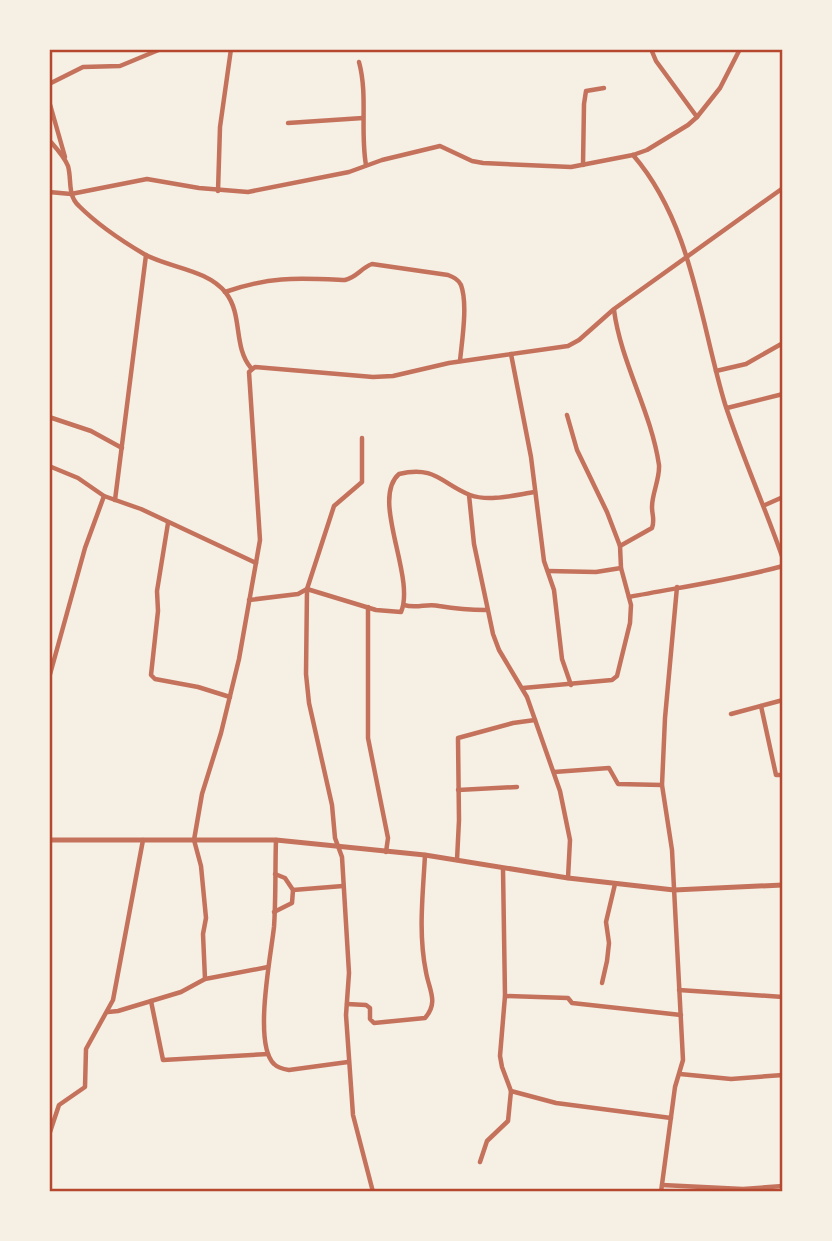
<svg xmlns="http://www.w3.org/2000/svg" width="832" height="1241" font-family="Lato,sans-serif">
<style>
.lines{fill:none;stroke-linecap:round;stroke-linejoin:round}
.minor{stroke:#c5725c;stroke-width:4.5}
.tertiary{stroke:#c5725c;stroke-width:5}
.neatline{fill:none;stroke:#b5482f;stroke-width:2.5}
</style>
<rect width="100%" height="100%" fill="#f6efe4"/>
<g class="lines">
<g class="minor">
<polyline points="651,49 656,61 697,117"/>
<path d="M359,62C368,95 360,131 366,165"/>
<polyline points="49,84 83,67 120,66 161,49"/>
<polyline points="49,101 65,157"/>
<polyline points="288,123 363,118"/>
<path d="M49,140C56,148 64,156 68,166C72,180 67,195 79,206C97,224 122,241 144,254C169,268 207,269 226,293C243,315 233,347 251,368"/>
<path d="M633,155C692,223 700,321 725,404C742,456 765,507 783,559"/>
<polyline points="583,165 584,104 586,91 604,88"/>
<polyline points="218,191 220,127 231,49"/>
<polyline points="49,192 71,194 147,179 199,188 248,192 349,172 382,160 440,146 472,161 483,163 571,167 633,155 647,150 688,125 697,117 720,88 740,49"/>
<path d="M225,292C271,276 297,278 345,280C357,277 361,268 372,264L448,275C453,277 458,279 461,285C468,304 462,340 460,361"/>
<path d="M614,310C621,363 651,411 659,465C660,479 652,493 652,507C652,515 655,520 652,528L620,546"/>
<polyline points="511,354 531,457 544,561 554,590 562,659 571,685"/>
<polyline points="716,371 746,364 783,343"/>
<polyline points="727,408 783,394"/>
<polyline points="49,417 91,431 122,448"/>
<polyline points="49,466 78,478 104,496 141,509 256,563"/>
<polyline points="469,495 474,544 493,634 499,650 527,697 560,791 570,840 568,878"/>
<polyline points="115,500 146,255"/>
<polyline points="765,505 783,497"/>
<polyline points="168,523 157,591 158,611 151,675 155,679 198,687 230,697"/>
<polyline points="548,571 596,572 621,568"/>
<path d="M629,597C681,587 732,580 783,566"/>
<polyline points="249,600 298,594 307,589 334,506 362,482 362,438"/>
<path d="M404,605C417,609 427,603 439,606C457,609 468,610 486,610"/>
<polyline points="368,607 368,738 388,838 386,852"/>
<polyline points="49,678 85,548 104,496"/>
<polyline points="523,688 612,680 617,676 630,623 631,605 621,568 620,546 607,512 577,450 567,415"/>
<polyline points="761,706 776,775 783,775"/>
<polyline points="731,714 783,700"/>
<polyline points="554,772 609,768 618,784 662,785"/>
<polyline points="458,790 517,787"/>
<path d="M276,840C275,869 276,898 274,927C271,955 253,1044 274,1064C278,1068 283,1069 289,1070L348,1062"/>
<polyline points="457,860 459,820 458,738 513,723 535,720"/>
<polyline points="503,869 505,996 500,1056 502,1067 511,1091 556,1103 671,1118"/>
<polyline points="293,890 343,886"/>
<polyline points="274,912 292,903 293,890 285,878 275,874"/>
<polyline points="205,979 203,934 206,918 201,866 194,840 202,794 221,733 239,659 260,540 249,372 255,367 373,377 393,376 449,363 568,346 579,340 614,309 783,188"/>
<polyline points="602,983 607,961 609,943 606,922 615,884"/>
<polyline points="679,990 783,997"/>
<polyline points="505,996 568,998 572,1003 681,1015"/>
<polyline points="151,1001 163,1060 268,1054"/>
<path d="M347,1004L366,1005L370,1008V1019L374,1023L425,1018C439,1002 429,990 426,972C418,933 423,894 425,855"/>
<polyline points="108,1012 118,1011 181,992 205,979 268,967"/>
<polyline points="680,1074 731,1079 783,1075"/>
<polyline points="49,1135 59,1105 85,1087 86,1049 113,1000 143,840"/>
<polyline points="480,1162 487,1141 508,1121 511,1091"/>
<polyline points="662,1185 743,1189 783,1186"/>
<path d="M373,1192L353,1115L346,1015L349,973L342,857L335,838L332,805L309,703L306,674L307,589L376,610L401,612C416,577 370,499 399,474C435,465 442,484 470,495C489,502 515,495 535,492"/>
<polyline points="661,1192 675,1087 683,1060 672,850 662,785 665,718 677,587"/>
</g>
<polyline class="tertiary" points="49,840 276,840 425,855 568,878 674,890 783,885"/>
</g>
<rect width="832" height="1241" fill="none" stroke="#f6efe4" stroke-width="102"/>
<rect x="51" y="51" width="730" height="1139" class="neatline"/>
</svg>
